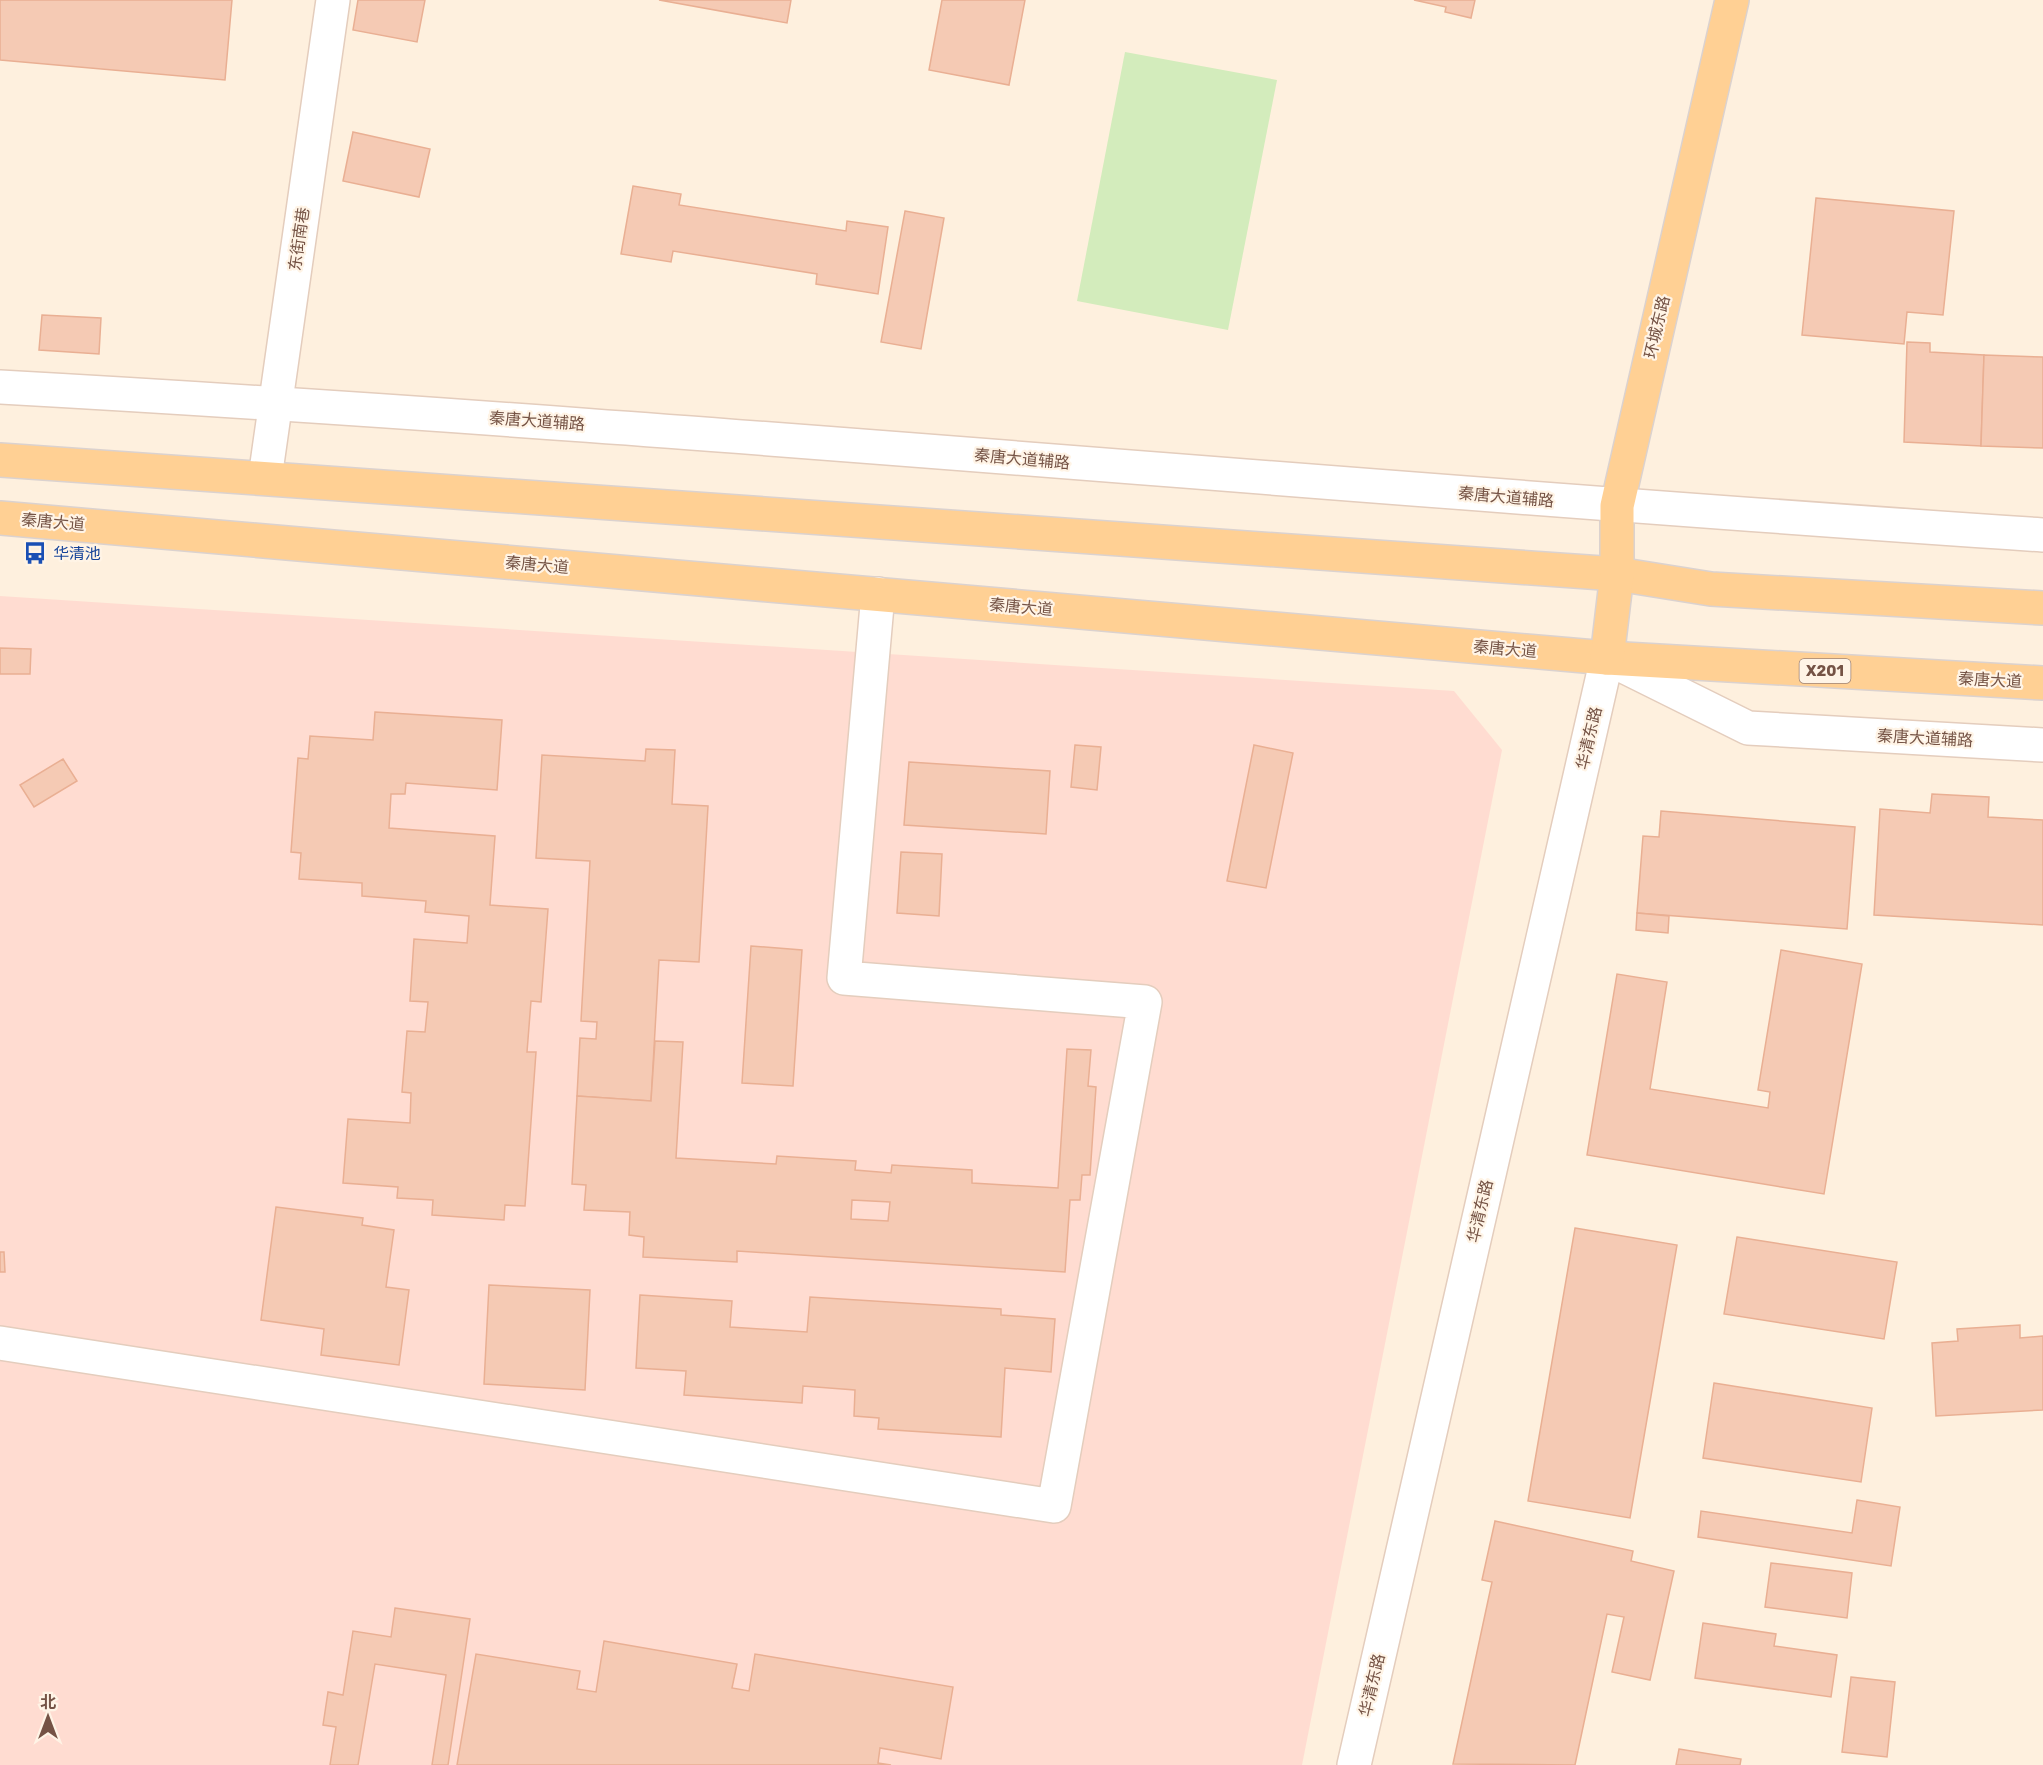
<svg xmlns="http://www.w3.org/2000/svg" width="2043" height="1765" font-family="Rubik,'Noto Sans SC',sans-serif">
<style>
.commercial{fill:#ffdcd1}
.green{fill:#d3ecbc}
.building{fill:#f5cab4;stroke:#e9af93;stroke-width:1.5;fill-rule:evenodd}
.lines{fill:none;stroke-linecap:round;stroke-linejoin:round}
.minor-casing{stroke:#e4cdbd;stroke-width:36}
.major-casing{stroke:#dbd2cf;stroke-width:36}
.minor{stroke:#fff;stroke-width:33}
.major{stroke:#ffd094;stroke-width:33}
.labels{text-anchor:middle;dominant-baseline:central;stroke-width:4.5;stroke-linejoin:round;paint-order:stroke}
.shield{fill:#fff4e6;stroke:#9e8375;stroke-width:1.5}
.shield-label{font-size:15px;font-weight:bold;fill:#755345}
.street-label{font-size:16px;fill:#755345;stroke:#fff4e6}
.transit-label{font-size:16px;fill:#164399;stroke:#fff4e6;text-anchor:start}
</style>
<rect width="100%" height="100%" fill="#fef0de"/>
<polygon class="commercial" points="0,596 1454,691 1502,750 1302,1765 0,1765"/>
<polygon class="green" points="1125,52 1277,80 1228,330 1077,301"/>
<g class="building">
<polygon points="0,0 232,0 225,80 0,60"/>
<polygon points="358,0 425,0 417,42 353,30"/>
<polygon points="659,0 791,0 787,23"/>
<polygon points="942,0 1025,0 1009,85 929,70"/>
<polygon points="1414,0 1475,0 1471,18 1445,12 1446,7"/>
<polygon points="353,132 430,149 419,197 343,181"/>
<polygon points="633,186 681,194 679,205 846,231 847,221 888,227 878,294 816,284 817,274 673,251 671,262 621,254"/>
<polygon points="1816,198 1954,211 1943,315 1907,312 1904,344 1802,335"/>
<polygon points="905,211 944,218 921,349 881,342"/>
<polygon points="42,315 101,318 99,354 39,350"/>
<polygon points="1907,342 1930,343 1930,352 1984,355 1981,446 1904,442"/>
<polygon points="1984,355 2043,357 2043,448 1981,446"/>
<polygon points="0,648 31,649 30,674 0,674"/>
<polygon points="375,712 502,720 497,790 406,783 405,794 391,794 389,828 495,836 490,905 548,909 541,1002 531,1001 527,1052 536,1052 525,1206 505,1205 504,1220 432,1215 433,1200 397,1198 398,1187 343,1183 348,1119 410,1123 411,1093 402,1092 407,1031 425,1032 428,1002 410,1001 414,939 467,943 469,916 425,912 426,901 362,896 362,883 299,879 301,853 291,852 298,758 308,759 310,736 373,740"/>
<polygon points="1075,745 1101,747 1097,790 1071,787"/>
<polygon points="1254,745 1293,753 1266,888 1227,881"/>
<polygon points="646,749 675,750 672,804 708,806 699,962 659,960 651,1101 577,1096 580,1038 596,1039 597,1022 581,1021 590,861 536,858 542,755 645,761"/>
<polygon points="63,759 77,781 34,807 20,785"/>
<polygon points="909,762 1050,771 1046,834 904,825"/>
<polygon points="1932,794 1989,797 1988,817 2043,820 2043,925 1874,915 1880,809 1930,813"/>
<polygon points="1661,811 1855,827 1847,929 1637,913 1643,836 1659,837"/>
<polygon points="901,852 942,854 939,916 897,913"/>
<polygon points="1637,913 1669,916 1668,933 1636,930"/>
<polygon points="751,946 802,950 793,1086 742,1083"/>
<polygon points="1781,950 1862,964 1824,1194 1587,1155 1617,974 1667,982 1650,1089 1768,1108 1770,1092 1758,1090"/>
<path d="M655,1041L683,1042L676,1158L776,1164L777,1156L856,1161L855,1170L891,1173L892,1165L972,1170V1183L1058,1188L1067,1049L1091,1050L1088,1086L1096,1087L1090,1175H1082L1080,1200H1070L1065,1272L737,1251V1262L643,1257L644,1237L629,1235L630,1212L584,1210L586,1185L572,1184L577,1096L651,1101ZM852,1200L890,1202L888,1221L851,1219Z"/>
<polygon points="276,1207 363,1218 362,1225 394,1230 386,1287 409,1290 399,1365 321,1355 324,1329 261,1320"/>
<polygon points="1575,1228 1677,1245 1630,1518 1528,1501"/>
<polygon points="1737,1237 1897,1262 1884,1339 1724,1314"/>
<polygon points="0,1252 4,1252 5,1272 0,1272"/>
<polygon points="489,1285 590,1290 585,1390 484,1384"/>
<polygon points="640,1295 732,1301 730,1327 807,1332 810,1297 1001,1309 1001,1315 1055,1319 1051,1372 1005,1368 1001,1437 878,1429 879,1418 854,1416 855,1390 803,1386 802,1403 684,1395 686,1371 636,1368"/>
<polygon points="2020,1325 2020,1338 2043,1336 2043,1410 1936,1416 1932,1343 1958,1341 1957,1329"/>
<polygon points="1714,1383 1872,1408 1861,1482 1703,1458"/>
<polygon points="1857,1500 1900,1507 1891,1566 1698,1537 1701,1511 1852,1533"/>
<polygon points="1495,1521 1633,1551 1631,1561 1674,1571 1650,1680 1612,1672 1624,1617 1607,1614 1575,1765 1453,1764 1492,1582 1482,1580"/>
<polygon points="1771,1563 1852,1573 1847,1618 1765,1607"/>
<polygon points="395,1608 470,1619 448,1765 432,1765 446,1675 375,1664 358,1765 330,1765 336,1727 323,1725 328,1692 343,1695 353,1631 391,1637"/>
<polygon points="1703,1623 1776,1634 1774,1646 1837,1655 1831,1697 1695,1678"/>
<polygon points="604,1641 737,1664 732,1688 749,1691 755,1654 953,1687 941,1759 880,1748 878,1763 891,1765 457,1765 476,1654 580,1671 577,1689 596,1692"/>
<polygon points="1851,1677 1895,1682 1887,1757 1842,1752"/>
<polygon points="1679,1749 1741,1759 1740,1765 1676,1765"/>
</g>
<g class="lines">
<g class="minor-casing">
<g id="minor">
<path d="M0,387C682,425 1362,490 2043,535"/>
<polyline points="265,478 333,0"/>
<polyline points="0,1343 1054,1506 1145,1002 844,978 878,594"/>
<polyline points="1354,1765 1607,658 1748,728 2043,745"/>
</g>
</g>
<g class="major-casing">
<g id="major">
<polyline points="0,460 1617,574 1711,589 2043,608"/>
<polyline points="0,518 1607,658 2043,683"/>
<polyline points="1607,658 1617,574 1617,506 1732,0"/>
</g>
</g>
<use href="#minor" class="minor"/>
<use href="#major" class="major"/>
</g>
<defs>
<g id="bus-bare" transform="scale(1.8)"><path d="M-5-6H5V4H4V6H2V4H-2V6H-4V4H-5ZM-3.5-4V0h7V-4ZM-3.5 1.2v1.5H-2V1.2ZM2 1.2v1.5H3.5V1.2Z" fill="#1a4fb4" stroke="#fff4e6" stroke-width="2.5" paint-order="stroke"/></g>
</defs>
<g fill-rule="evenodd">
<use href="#bus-bare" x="35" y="553"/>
</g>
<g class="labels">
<rect class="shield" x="1799.5" y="659" width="51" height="24" rx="4.5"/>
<g class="shield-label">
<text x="1825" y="671">X201</text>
</g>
<g class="street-label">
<text transform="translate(299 239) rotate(-82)">东街南巷</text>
<text transform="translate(1657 327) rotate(-77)">环城东路</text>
<text transform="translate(537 421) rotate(4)">秦唐大道辅路</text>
<text transform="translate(1022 459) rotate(5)">秦唐大道辅路</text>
<text transform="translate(1506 497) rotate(5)">秦唐大道辅路</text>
<text transform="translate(53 522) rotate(5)">秦唐大道</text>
<text transform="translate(537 565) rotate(5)">秦唐大道</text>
<text transform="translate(1021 607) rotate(5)">秦唐大道</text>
<text transform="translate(1505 649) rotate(5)">秦唐大道</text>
<text transform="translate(1990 680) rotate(3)">秦唐大道</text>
<text transform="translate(1589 738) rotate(-77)">华清东路</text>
<text transform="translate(1925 738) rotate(3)">秦唐大道辅路</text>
<text transform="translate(1480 1211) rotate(-77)">华清东路</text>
<text transform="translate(1372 1685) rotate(-77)">华清东路</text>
</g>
<g class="transit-label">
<text x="53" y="553">华清池</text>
</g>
</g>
<g transform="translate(48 1717)" stroke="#fff4e6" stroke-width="4.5" paint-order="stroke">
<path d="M0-4.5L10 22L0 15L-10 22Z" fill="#755345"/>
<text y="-9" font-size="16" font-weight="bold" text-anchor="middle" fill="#755345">北</text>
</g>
</svg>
